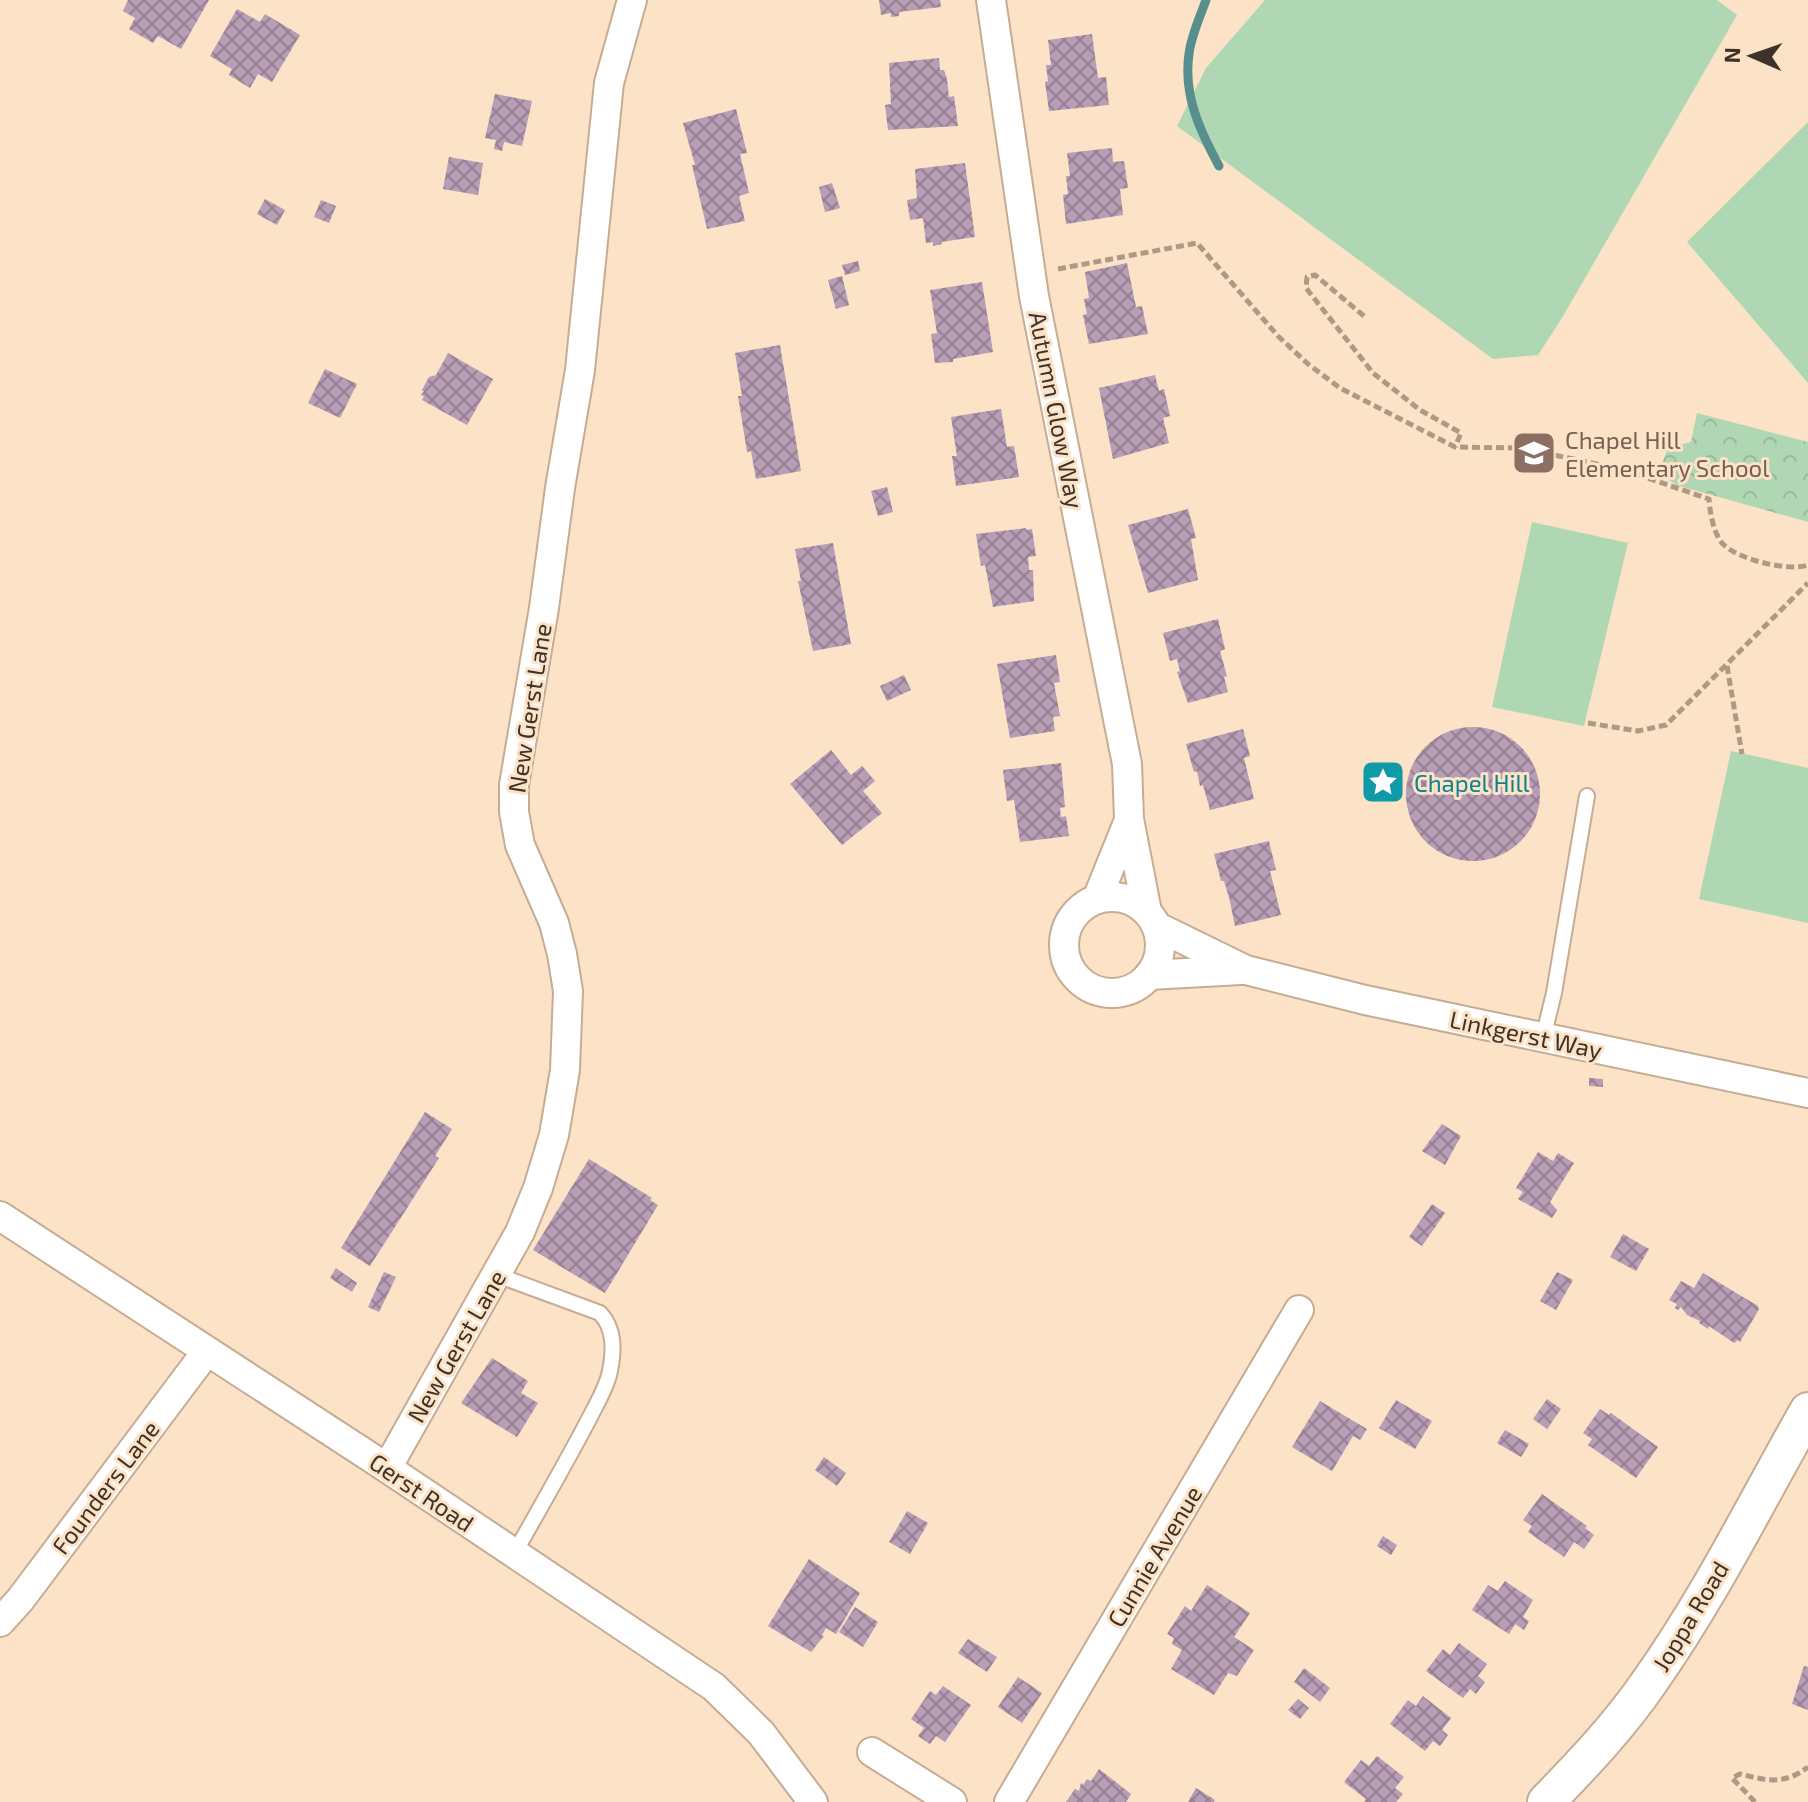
<svg xmlns="http://www.w3.org/2000/svg" width="1808" height="1802" font-family="'Exo 2',sans-serif">
<style>
.park{fill:url(#park-crowns)}
.garden{fill:#b0d7b4}
.lines{fill:none;stroke-linecap:round;stroke-linejoin:round}
.stream{stroke:#578f8e;stroke-width:9}
.building{fill:url(#building-cross-hatch)}
.service-casing{stroke:#c5ac93;stroke-width:18}
.minor-casing{stroke:#c5ac93;stroke-width:32}
.tertiary-casing{stroke:#c5ac93;stroke-width:40}
.path{stroke:#ad9985;stroke-width:5;stroke-dasharray:8 4;stroke-linecap:butt}
.service{stroke:#fff;stroke-width:14}
.minor{stroke:#fff;stroke-width:28}
.tertiary{stroke:#fff;stroke-width:36}
.labels{text-anchor:middle;dominant-baseline:central;stroke-width:6;stroke-linejoin:round;paint-order:stroke}
.street-label{font-size:24px;fill:#3d3228;stroke:#fce2c7}
.education-label{font-size:24px;fill:#785e54;stroke:#fce2c7;text-anchor:start}
.culture-label{font-size:24px;fill:#0d838f;stroke:#fce2c7;text-anchor:start}
</style>
<defs>
<pattern id="park-crowns" width="20" height="18" patternUnits="userSpaceOnUse" patternTransform="scale(2)"><rect width="20" height="18" fill="#b0d7b4"/><path d="M2 6a3 3 0 1 1 6 0M12 15a3 3 0 1 1 6 0" fill="none" stroke="#98b99b"/></pattern>
<pattern id="building-cross-hatch" width="8" height="8" patternUnits="userSpaceOnUse" patternTransform="scale(2)"><rect width="8" height="8" fill="#b79db5"/><path d="M0 0l8 8M0 8l8-8" fill="none" stroke="#968193"/></pattern>
</defs>
<rect width="100%" height="100%" fill="#fce2c7"/>
<polygon class="park" points="1697,413 1808,442 1808,522 1676,485 1664,476 1662,463 1668,448 1691,442"/>
<g class="garden">
<polygon points="1265,0 1717,0 1737,15 1562,318 1538,355 1493,359 1177,126 1206,68"/>
<polygon points="1808,122 1808,383 1687,242"/>
<polygon points="1532,522 1628,543 1584,726 1492,707"/>
<polygon points="1731,751 1808,768 1808,923 1699,899"/>
</g>
<g class="lines">
<path class="stream" d="M1206,0C1200,17 1191,36 1189,54C1183,95 1200,131 1219,166"/>
</g>
<g class="building">
<polygon points="128,0 209,0 181,49 158,36 153,43 129,29 135,18 123,11"/>
<polygon points="879,0 940,0 941,7 899,12 899,16 891,17 891,13 881,15"/>
<polygon points="237,9 260,22 265,14 300,35 272,82 258,74 250,88 229,75 232,69 210,56"/>
<polygon points="1092,34 1098,78 1106,77 1109,105 1049,111 1045,82 1048,81 1046,65 1051,65 1048,40"/>
<polygon points="939,58 940,70 944,70 947,79 949,97 954,96 958,126 888,130 885,105 891,104 889,63"/>
<polygon points="495,94 532,101 522,146 504,142 502,151 494,149 496,140 485,138"/>
<polygon points="736,109 747,153 740,154 749,193 739,196 745,221 707,229 692,165 695,165 683,123"/>
<polygon points="1112,148 1113,162 1124,161 1128,188 1120,189 1123,215 1066,224 1063,195 1068,194 1066,176 1070,176 1067,153"/>
<polygon points="449,157 483,163 478,195 443,189"/>
<polygon points="965,163 975,237 941,242 942,244 933,246 933,242 926,243 923,218 910,220 907,200 917,198 915,169"/>
<polygon points="832,183 840,208 825,212 819,187"/>
<polygon points="265,199 285,210 277,225 257,214"/>
<polygon points="321,200 336,206 329,223 314,217"/>
<polygon points="858,261 860,271 845,275 842,265"/>
<polygon points="1127,263 1136,307 1142,306 1148,334 1089,344 1083,315 1087,314 1084,299 1089,298 1085,272"/>
<polygon points="842,276 849,305 836,309 828,280"/>
<polygon points="982,282 993,352 953,359 953,362 935,363 931,334 937,333 930,290"/>
<polygon points="780,345 801,471 756,479 751,451 747,452 738,396 742,396 735,353"/>
<polygon points="448,353 493,379 467,425 422,400 424,396 421,395 424,391 422,390 429,377 436,375"/>
<polygon points="325,369 357,384 340,418 308,403"/>
<polygon points="1155,375 1159,391 1164,389 1170,416 1163,418 1169,443 1113,459 1099,388"/>
<polygon points="1001,409 1007,447 1014,446 1019,477 956,486 952,456 957,456 951,417"/>
<polygon points="887,487 893,512 878,516 871,491"/>
<polygon points="1188,509 1196,538 1191,539 1198,580 1148,593 1128,525"/>
<polygon points="1026,528 1026,530 1032,529 1036,556 1028,557 1029,570 1033,570 1034,601 993,607 985,565 981,566 976,534"/>
<polygon points="833,543 851,644 813,651 798,581 801,581 795,549"/>
<polygon points="1218,619 1225,649 1220,651 1227,676 1224,677 1228,692 1188,703 1177,672 1180,671 1177,659 1170,661 1163,633"/>
<polygon points="1056,655 1060,682 1054,683 1060,716 1053,717 1055,731 1010,738 997,664"/>
<polygon points="904,675 911,690 887,701 880,686"/>
<circle cx="1473" cy="794" r="67"/>
<polygon points="1243,729 1250,756 1244,758 1254,799 1210,810 1203,785 1200,786 1197,771 1194,772 1186,744"/>
<polygon points="831,750 851,775 862,766 875,781 863,791 882,813 842,845 790,784"/>
<polygon points="1061,763 1065,807 1060,808 1061,817 1066,816 1069,836 1020,842 1014,800 1007,801 1003,770"/>
<polygon points="1269,841 1276,870 1270,871 1281,915 1235,926 1229,897 1224,881 1221,881 1214,854"/>
<polygon points="1589,1078 1603,1079 1603,1087 1589,1086"/>
<polygon points="425,1112 452,1129 435,1156 439,1158 370,1266 341,1248"/>
<polygon points="1442,1124 1461,1136 1445,1165 1422,1151"/>
<polygon points="1538,1152 1553,1161 1558,1153 1574,1163 1550,1202 1557,1210 1552,1218 1518,1199 1523,1192 1516,1188"/>
<polygon points="589,1159 652,1198 650,1200 658,1205 605,1293 533,1250"/>
<polygon points="1432,1204 1445,1213 1422,1246 1409,1237"/>
<polygon points="1623,1234 1649,1249 1636,1271 1610,1257"/>
<polygon points="336,1268 357,1283 352,1292 330,1278"/>
<polygon points="384,1272 396,1277 379,1312 368,1307"/>
<polygon points="1557,1272 1573,1280 1556,1310 1540,1301"/>
<polygon points="1703,1273 1758,1306 1759,1309 1740,1342 1738,1340 1734,1343 1709,1326 1708,1329 1699,1323 1700,1321 1687,1315 1681,1307 1678,1310 1675,1308 1677,1304 1669,1300 1681,1281 1694,1288"/>
<polygon points="492,1358 528,1381 521,1393 538,1403 517,1437 461,1403"/>
<polygon points="1547,1399 1561,1409 1547,1429 1533,1419"/>
<polygon points="1396,1400 1432,1421 1415,1449 1379,1428"/>
<polygon points="1320,1401 1367,1429 1360,1440 1353,1436 1332,1471 1292,1447"/>
<polygon points="1600,1409 1609,1415 1611,1413 1658,1447 1636,1478 1588,1445 1592,1439 1583,1433"/>
<polygon points="1505,1430 1529,1444 1521,1457 1497,1443"/>
<polygon points="824,1457 846,1473 837,1486 815,1470"/>
<polygon points="1542,1494 1587,1526 1585,1528 1594,1535 1584,1549 1574,1542 1564,1557 1528,1532 1532,1526 1523,1520"/>
<polygon points="907,1511 928,1523 910,1554 889,1542"/>
<polygon points="1383,1536 1397,1545 1391,1555 1377,1546"/>
<polygon points="809,1559 860,1593 836,1634 826,1628 822,1635 824,1636 811,1652 768,1626"/>
<polygon points="1505,1581 1533,1600 1523,1617 1529,1621 1524,1630 1515,1624 1509,1634 1472,1610 1488,1585 1498,1591"/>
<polygon points="1207,1585 1250,1613 1234,1637 1254,1650 1237,1676 1228,1673 1214,1695 1171,1669 1182,1650 1172,1644 1174,1638 1167,1634 1185,1606 1191,1611"/>
<polygon points="855,1607 878,1622 863,1647 839,1632"/>
<polygon points="968,1639 997,1657 987,1672 958,1653"/>
<polygon points="1459,1643 1487,1664 1478,1676 1485,1682 1476,1694 1470,1689 1463,1698 1426,1671 1443,1649 1450,1655"/>
<polygon points="1804,1666 1808,1667 1808,1710 1792,1704"/>
<polygon points="1304,1668 1330,1688 1320,1702 1294,1682"/>
<polygon points="1018,1677 1042,1693 1022,1723 998,1707"/>
<polygon points="943,1686 971,1705 945,1742 936,1736 930,1744 918,1736 924,1728 911,1719 930,1691 936,1695"/>
<polygon points="1423,1696 1451,1718 1442,1730 1448,1735 1440,1746 1433,1741 1425,1751 1390,1724 1408,1700 1416,1706"/>
<polygon points="1298,1699 1309,1708 1300,1719 1288,1710"/>
<polygon points="1377,1756 1404,1777 1395,1788 1403,1794 1396,1802 1364,1802 1366,1799 1344,1782 1361,1760 1369,1766"/>
<polygon points="1099,1769 1131,1794 1126,1802 1066,1802 1075,1789 1079,1791 1081,1783 1083,1785 1087,1779 1091,1781"/>
<polygon points="1196,1788 1215,1800 1214,1802 1188,1802"/>
</g>
<g class="lines">
<g class="service-casing">
<g id="service">
<polyline points="1543,1038 1554,993 1587,796"/>
<path d="M497,1275L600,1313C615,1329 614,1350 610,1371C607,1387 597,1403 590,1417C566,1463 540,1508 514,1554"/>
</g>
</g>
<g class="minor-casing">
<g id="minor">
<polyline points="991,0 1034,296 1127,764 1129,819 1147,912"/>
<circle cx="1112" cy="945" r="48"/>
<polyline points="1097,899 1129,820"/>
<polyline points="1156,926 1246,970 1365,1000 1808,1093"/>
<polyline points="1149,975 1241,970"/>
<polyline points="0,1216 387,1468 714,1687 761,1733 813,1802"/>
<polyline points="387,1468 520,1232 538,1188 554,1135 565,1070 568,991 562,954 554,923 520,845 514,812 514,785 544,608 560,488 580,370 609,83 632,0"/>
<polyline points="0,1622 20,1600 207,1351"/>
<polyline points="872,1752 952,1802"/>
<polyline points="1009,1802 1299,1310"/>
</g>
</g>
<g class="tertiary-casing">
<path id="tertiary" d="M1546,1802C1583,1764 1620,1725 1650,1681C1710,1596 1757,1501 1808,1411"/>
</g>
<g class="path">
<path d="M1058,269L1197,243L1278,336L1308,364L1340,388L1455,447L1521,448L1621,469L1709,499C1710,512 1713,532 1722,543C1736,559 1788,572 1808,565"/>
<polyline points="1364,316 1315,275 1307,277 1306,288 1373,373 1420,410 1461,433 1455,447"/>
<polyline points="1727,666 1742,754"/>
<polyline points="1588,723 1638,731 1666,725 1808,583"/>
<path d="M1755,1802L1732,1778L1740,1774C1768,1781 1784,1785 1808,1767"/>
</g>
<use href="#service" class="service"/>
<use href="#minor" class="minor"/>
<use href="#tertiary" class="tertiary"/>
</g>
<defs>
<g id="school-square" transform="scale(2.3)"><rect x="-9" y="-9" width="18" height="18" rx="4" fill="#8d6e63" stroke="#fce2c7"/><path d="M0-5L7-2L0 1L-7-2ZM-4 1L0 2.5L4 1V4Q0 6-4 4Z" fill="#fff"/></g>
<g id="sight-square" transform="scale(2.3)"><rect x="-9" y="-9" width="18" height="18" rx="4" fill="#0f9aa8" stroke="#fce2c7"/><path d="M0-6L1.8-2.2L6-1.7L2.9 1.2L3.7 5.4L0 3.3L-3.7 5.4L-2.9 1.2L-6-1.7L-1.8-2.2Z" fill="#fff"/></g>
</defs>
<g fill-rule="evenodd">
<use href="#school-square" x="1534" y="453"/>
<use href="#sight-square" x="1383" y="782"/>
</g>
<g class="labels">
<g class="street-label">
<text transform="translate(1057 410) rotate(79)">Autumn Glow Way</text>
<text transform="translate(529 708) rotate(-81)">New Gerst Lane</text>
<text transform="translate(1526 1034) rotate(12)">Linkgerst Way</text>
<text transform="translate(456 1346) rotate(-60)">New Gerst Lane</text>
<text transform="translate(105 1487) rotate(-53)">Founders Lane</text>
<text transform="translate(422 1492) rotate(34)">Gerst Road</text>
<text transform="translate(1154 1556) rotate(-59)">Cunnie Avenue</text>
<text transform="translate(1690 1616) rotate(-59)">Joppa Road</text>
</g>
<g class="education-label">
<text x="1565" y="439">Chapel Hill<tspan x="1565" dy="28">Elementary School</tspan></text>
</g>
<g class="culture-label">
<text x="1414" y="782">Chapel Hill</text>
</g>
</g>
<g transform="translate(1752 56) rotate(272)" stroke="#fce2c7" stroke-width="6" paint-order="stroke">
<path d="M0-6L14 30L0 20L-14 30Z" fill="#3d3228"/>
<text y="-12" font-size="22" font-weight="bold" text-anchor="middle" fill="#3d3228">N</text>
</g>
</svg>
